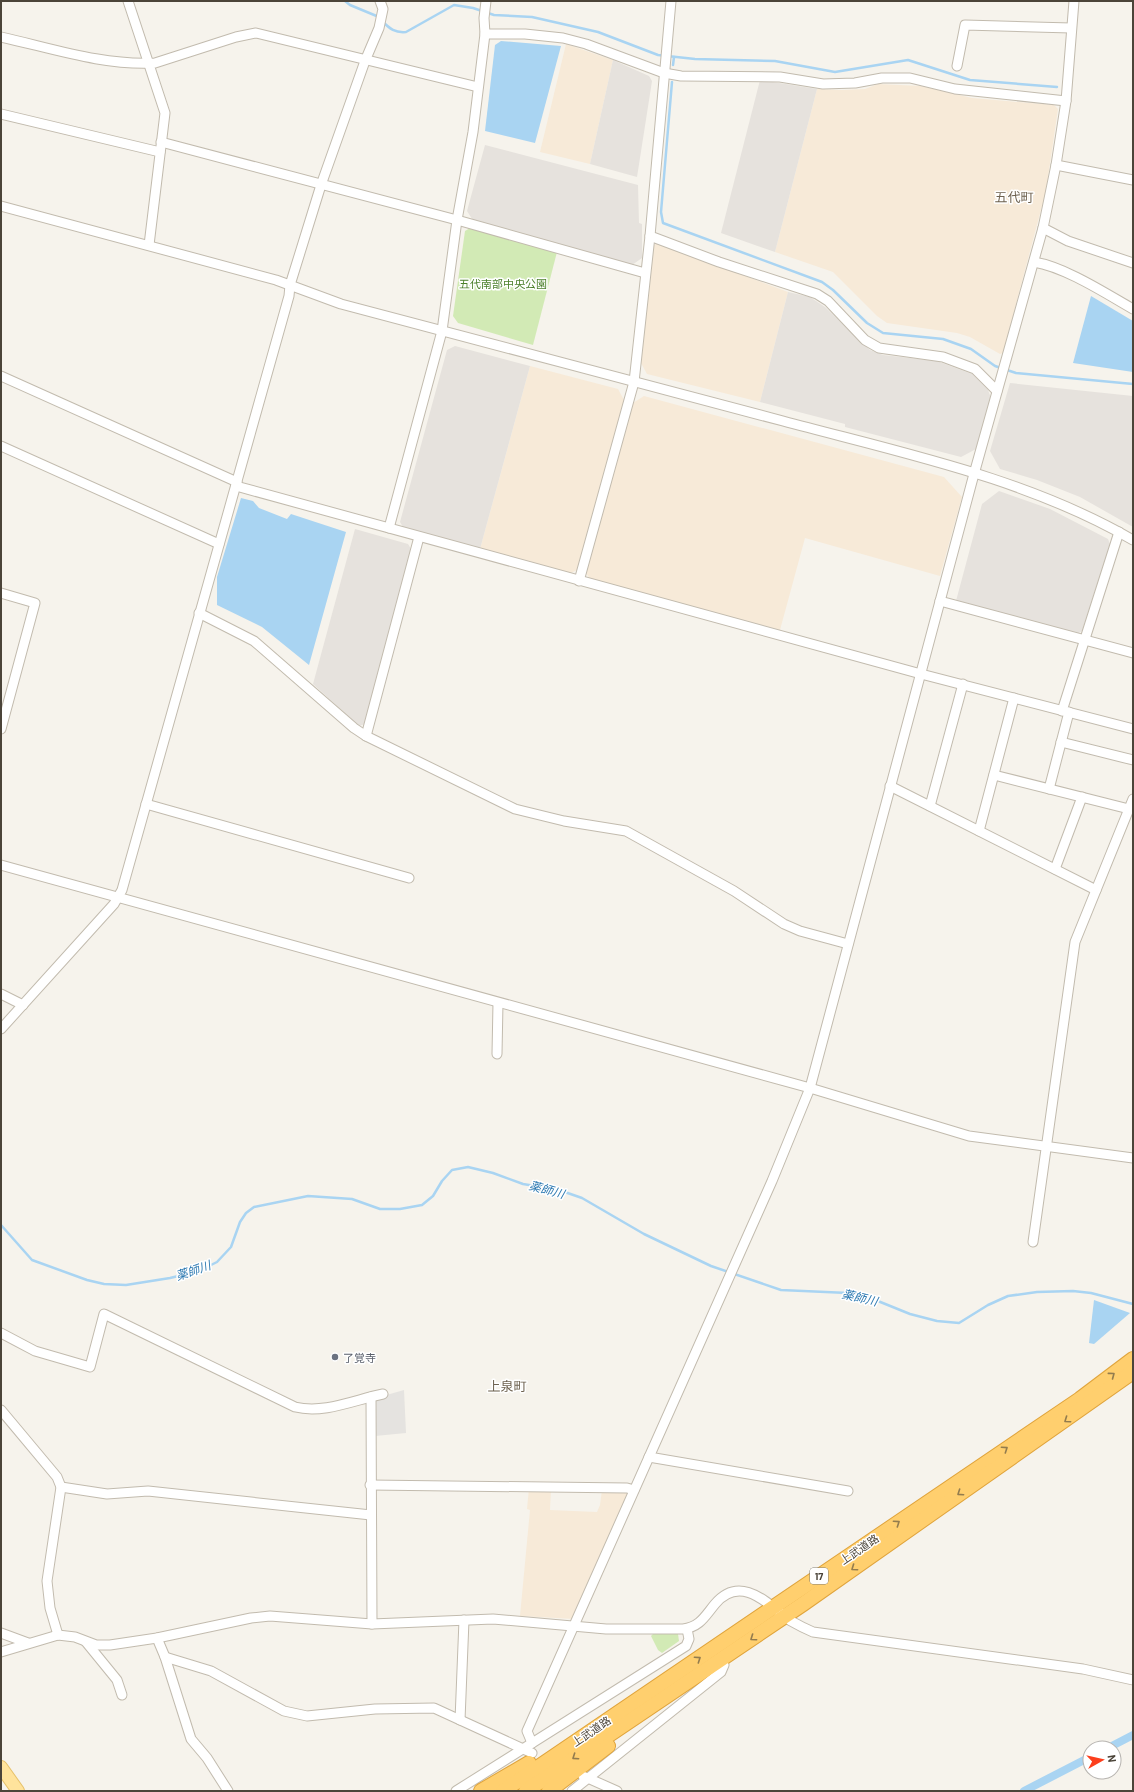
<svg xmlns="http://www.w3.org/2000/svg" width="1134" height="1792" font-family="Barlow,'Noto Sans JP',sans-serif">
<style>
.commercial{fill:#f7ead8}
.industrial{fill:#e6e2dd}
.green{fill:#d2eab5}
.parking{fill:#e5e3e0}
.water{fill:#a9d4f2}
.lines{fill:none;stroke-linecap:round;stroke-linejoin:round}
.stream{stroke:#a9d4f2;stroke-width:2.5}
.canal{stroke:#a9d4f2;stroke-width:8}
.minor-casing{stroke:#c2bbae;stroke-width:11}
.major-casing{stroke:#e6c16a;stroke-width:14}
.highway-casing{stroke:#e0a43c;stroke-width:16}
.minor{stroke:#fff;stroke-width:9}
.major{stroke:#ffe39c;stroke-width:12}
.highway{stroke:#ffcf6e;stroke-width:14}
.oneway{stroke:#937c4e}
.worship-dot{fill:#6b7280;stroke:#fff;stroke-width:1.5}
.labels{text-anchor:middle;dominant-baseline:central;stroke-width:3;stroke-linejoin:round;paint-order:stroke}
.shield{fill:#fff;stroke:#817c74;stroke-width:1}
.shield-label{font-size:10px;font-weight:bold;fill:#4b4439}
.park-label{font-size:11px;fill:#4a7f2a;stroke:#fff}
.worship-label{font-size:11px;fill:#5b616d;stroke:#fff;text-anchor:start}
.street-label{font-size:11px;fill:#4b4439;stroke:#fff}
.water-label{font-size:12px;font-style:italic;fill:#2e7ab2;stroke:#fff}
.quarter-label{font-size:13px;fill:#6e6250;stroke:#fff}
</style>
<rect width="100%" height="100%" fill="#f6f3ec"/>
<g class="commercial">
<polygon points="566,44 613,60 590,164 540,152"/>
<polygon points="878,84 921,86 972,98 1054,105 1058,109 1046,191 1003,353 1000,354 970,337 957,333 887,323 877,316 833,272 775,252 817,89 842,90 865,89"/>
<polygon points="657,243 788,292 760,402 647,374 641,363 653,246"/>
<polygon points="530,366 618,389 624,400 577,570 571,573 480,549"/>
<polygon points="644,396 944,477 962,497 940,576 805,538 780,630 590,579 586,573 633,403"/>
<polygon points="529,1488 551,1489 550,1510 597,1512 600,1505 602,1490 630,1490 574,1619 520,1616 530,1510 527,1509"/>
</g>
<g class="industrial">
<polygon points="613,60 649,76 652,81 637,177 590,164"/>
<polygon points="760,80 817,89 775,252 721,233"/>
<polygon points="485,145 638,185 639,223 642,224 642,258 632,265 474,222 467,211"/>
<polygon points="788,292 810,297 825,307 870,350 883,355 937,361 972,374 988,390 991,398 976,449 961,457 845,427 845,424 760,402"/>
<polygon points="455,346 530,366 480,549 403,527 400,522 447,350"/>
<polygon points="1010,383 1133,396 1133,527 1080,497 1037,480 1000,469 990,451"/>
<polygon points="999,491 1050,509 1108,539 1110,544 1082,631 1077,634 956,601 982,504"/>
<polygon points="355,529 408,544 411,549 365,724 359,726 313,684"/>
</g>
<g class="green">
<polygon points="470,228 557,252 533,345 458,323 453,316 465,231"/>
<polygon points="654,1633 678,1634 679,1641 662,1653 658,1650 651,1636"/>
</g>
<polygon class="parking" points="404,1390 406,1433 375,1436 374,1403 376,1398"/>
<g class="water">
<polygon points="501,41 561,46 535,143 485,131 495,45"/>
<polygon points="1091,296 1133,321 1133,372 1073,363"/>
<polygon points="241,498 253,501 259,508 287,519 291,514 346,532 309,665 262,627 217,605 217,577"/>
<polygon points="1094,1300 1130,1313 1094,1344 1089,1343"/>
</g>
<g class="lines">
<g class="stream">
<polyline points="345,1 350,5 379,17"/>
<path d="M382,21C390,29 395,33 406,32L454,5L473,8L494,15L532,17L598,32L658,55L695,59L775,61L835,72L908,60L970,80L1057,87"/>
<polyline points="673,65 674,57"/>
<polyline points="672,82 661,212 663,223 822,282 833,290 867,323 883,333 943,339 971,349 995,366 1016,373 1133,384"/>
<polyline points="1,1225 32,1260 87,1280 104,1284 126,1285 170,1278 199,1271 217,1262 231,1247 240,1222 246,1213 254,1207 308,1196 352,1199 380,1209 400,1209 422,1205 433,1196 442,1181 452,1170 468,1167 493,1173 523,1184 559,1190 582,1198 644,1234 711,1266 781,1290 848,1293 868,1297 910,1314 937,1321 959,1323 988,1305 1008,1296 1037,1292 1073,1291 1091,1293 1133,1304"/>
</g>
<g class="canal">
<polyline points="1108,1748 1133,1735"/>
<polyline points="1024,1791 1090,1757"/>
</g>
<g class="minor-casing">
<g id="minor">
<polyline points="128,1 165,113 149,245"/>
<polyline points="485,34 525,34 563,38 586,44 664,73 681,76 780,77 823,84 855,83 882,78 910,78 955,89 1066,101"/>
<path d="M1,37C51,48 104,66 155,63L236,37L256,33L478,87"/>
<polyline points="957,66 965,25 1071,28"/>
<polyline points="1,114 160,152"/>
<polyline points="161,142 457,220 645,273"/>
<polyline points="1056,165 1133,180"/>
<path d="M1,206L276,280L341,304C488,343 636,382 783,421C902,453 1026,478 1133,540"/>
<polyline points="1043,228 1068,241 1133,263"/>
<polyline points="650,236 719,262 817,294 828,301 865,340 879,348 943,357 975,369 997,391"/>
<path d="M1034,262C1065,267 1105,293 1133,309"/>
<polyline points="1,376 237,482"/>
<polyline points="1,446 219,544"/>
<polyline points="236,486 921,674 1133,729"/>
<polyline points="389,528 442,331 457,220 473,132 485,34 484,18 486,1"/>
<polyline points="579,581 634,382 650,236 671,1"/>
<polyline points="1,593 35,603 1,729"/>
<polyline points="940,601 1133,653"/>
<polyline points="199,613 254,641 354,728 366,736 515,809 564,821 626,831 734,891 784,924 800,931 848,944"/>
<polyline points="1062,711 1119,532"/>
<polyline points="366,736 419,537"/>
<polyline points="1061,742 1133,760"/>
<polyline points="994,775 1129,809"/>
<polyline points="890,786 1096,890"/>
<polyline points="1049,789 1069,712"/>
<polyline points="146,804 409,878"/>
<polyline points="930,806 963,684"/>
<polyline points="979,831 1014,698"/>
<polyline points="1,865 810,1088 969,1136 1133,1158"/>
<polyline points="1055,869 1082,797"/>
<polyline points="1,994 23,1005"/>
<polyline points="1,1029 114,904 122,890 289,296 290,285 321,185 365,61 379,28 383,9 380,1"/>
<polyline points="497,1054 498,1003"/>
<polyline points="1033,1242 1075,942 1133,799"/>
<path d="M1,1333L35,1351L90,1367L104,1314L295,1407C324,1414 354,1400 383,1394"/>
<polyline points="371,1397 372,1624"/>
<polyline points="1,1410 57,1477 61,1487 47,1581 50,1608 58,1635"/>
<polyline points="649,1457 848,1491"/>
<polyline points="370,1485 627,1488 634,1490"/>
<polyline points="61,1487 107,1494 148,1491 371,1515"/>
<polyline points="1,1633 28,1643"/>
<polyline points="157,1638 165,1657 191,1739 207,1758 228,1791"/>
<polyline points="86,1642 117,1680 122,1695"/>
<path d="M1,1652L58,1635L75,1637L96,1645H110L157,1638L251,1618L270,1616L372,1624L493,1619L606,1629H683C700,1627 705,1616 715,1604C741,1573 769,1605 791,1621C798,1625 806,1629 813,1632L1083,1669L1133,1680"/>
<polyline points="165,1657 211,1671 284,1711 307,1716 375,1709 434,1708 532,1753"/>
<polyline points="460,1720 464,1620"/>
<polyline points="532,1743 527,1731 772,1181 810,1088 974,474 1043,228 1056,165 1066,101 1074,1"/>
<polyline points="583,1776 617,1791"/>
<polyline points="456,1791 686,1646 689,1639 687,1629"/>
<polyline points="572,1791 721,1672 724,1665 722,1659"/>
</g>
</g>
<g class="major-casing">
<polyline id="major" points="1,1767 18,1791"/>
</g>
<g class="highway-casing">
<g id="highway">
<polyline points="481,1791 529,1763"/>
<polyline points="503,1791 1080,1399 1133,1359"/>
<polyline points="526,1791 803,1604 1133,1372"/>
<polyline points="549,1791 608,1746"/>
</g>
</g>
<use href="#minor" class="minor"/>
<use href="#major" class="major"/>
<use href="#highway" class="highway"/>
</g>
<defs><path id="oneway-chevron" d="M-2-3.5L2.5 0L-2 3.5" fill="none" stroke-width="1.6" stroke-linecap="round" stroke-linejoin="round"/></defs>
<g class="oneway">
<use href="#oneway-chevron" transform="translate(1112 1375) rotate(-37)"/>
<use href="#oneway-chevron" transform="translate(1067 1420) rotate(145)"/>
<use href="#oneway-chevron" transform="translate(1005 1449) rotate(-34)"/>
<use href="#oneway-chevron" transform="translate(960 1493) rotate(146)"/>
<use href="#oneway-chevron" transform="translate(897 1523) rotate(-34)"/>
<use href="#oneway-chevron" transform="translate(854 1568) rotate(145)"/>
<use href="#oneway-chevron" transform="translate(753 1638) rotate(145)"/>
<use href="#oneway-chevron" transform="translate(698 1659) rotate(-34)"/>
<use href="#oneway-chevron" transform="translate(575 1757) rotate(146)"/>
</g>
<circle class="worship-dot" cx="335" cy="1357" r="4"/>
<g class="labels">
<rect class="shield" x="810" y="1568" width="18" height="16" rx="3"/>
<g class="shield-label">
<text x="819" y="1576">17</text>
</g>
<g class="park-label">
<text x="503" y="283">五代南部中央公園</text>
</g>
<g class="worship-label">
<text x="343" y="1357">了覚寺</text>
</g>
<g class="street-label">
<text transform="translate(859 1549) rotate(-34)">上武道路</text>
<text transform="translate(591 1731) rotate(-34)">上武道路</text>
</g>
<g class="water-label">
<text transform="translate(547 1189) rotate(15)">薬師川</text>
<text transform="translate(193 1270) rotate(-19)">薬師川</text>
<text transform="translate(860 1297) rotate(13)">薬師川</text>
</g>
<g class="quarter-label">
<text x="1014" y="197">五代町</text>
<text x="507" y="1386">上泉町</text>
</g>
</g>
<rect width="1134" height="1792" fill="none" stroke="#4b4439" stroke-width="4"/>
<g transform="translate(1102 1760) rotate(82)"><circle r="19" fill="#ffffff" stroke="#b7b4b0"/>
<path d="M0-3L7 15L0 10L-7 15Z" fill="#fc3f1d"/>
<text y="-6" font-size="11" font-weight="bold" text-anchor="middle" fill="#4b4439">N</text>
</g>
</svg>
